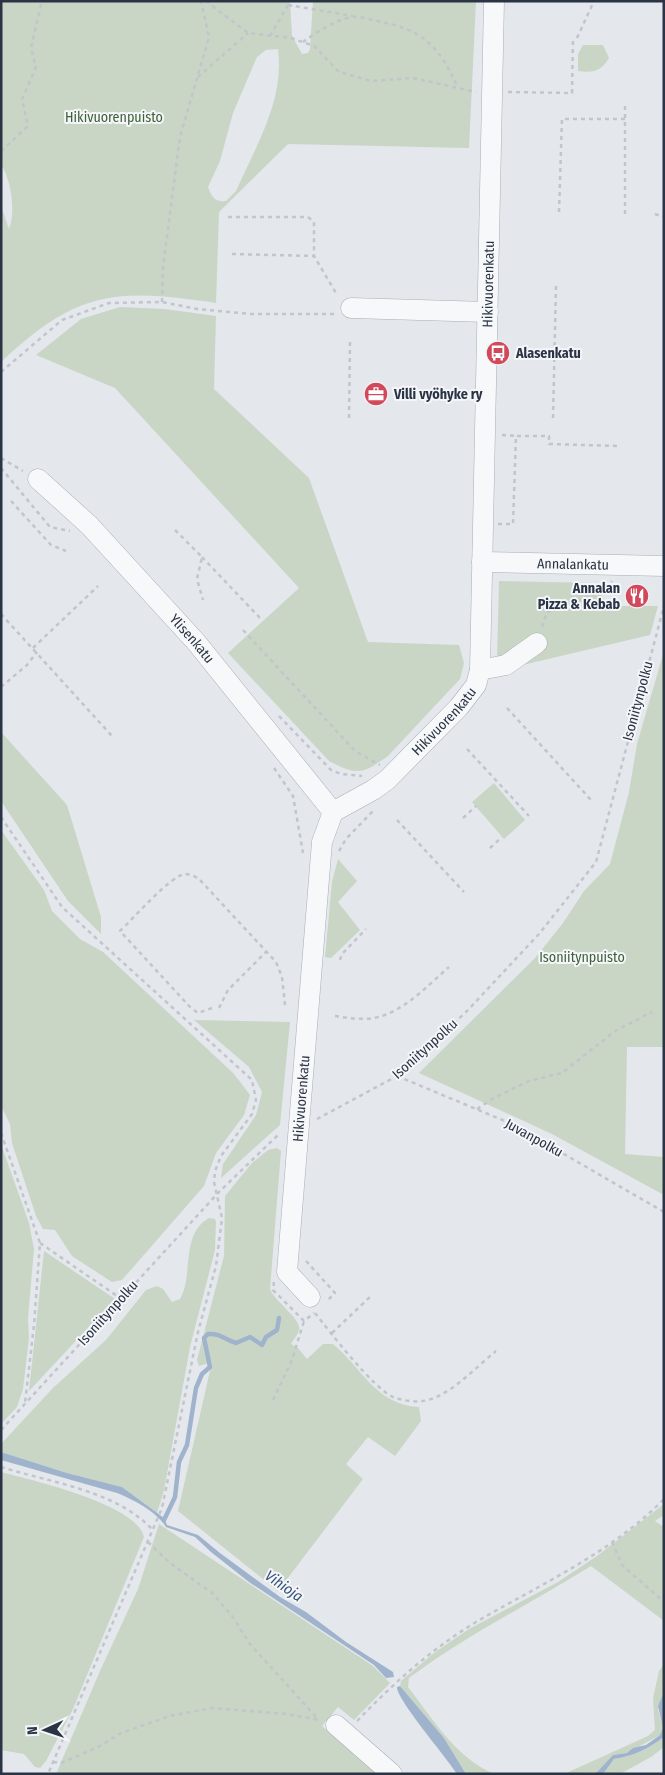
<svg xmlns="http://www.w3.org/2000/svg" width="665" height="1775" font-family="'Fira Sans Condensed',sans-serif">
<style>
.green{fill:#c9d6c5;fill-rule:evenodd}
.water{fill:#9fb4cc}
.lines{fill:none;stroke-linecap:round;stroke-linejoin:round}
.stream{stroke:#9fb4cc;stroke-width:4.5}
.minor-casing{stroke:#a9aeb7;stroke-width:21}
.path{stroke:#c2c5cb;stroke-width:2.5;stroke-dasharray:4 4;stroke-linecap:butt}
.minor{stroke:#f7f8fa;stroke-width:20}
.labels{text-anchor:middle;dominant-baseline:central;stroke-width:4;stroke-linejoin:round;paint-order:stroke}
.park-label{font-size:14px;fill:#3f6138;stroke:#f4f6f9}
.street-label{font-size:14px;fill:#2b3445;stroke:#f4f6f9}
.poi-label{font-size:14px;font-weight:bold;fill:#2b3445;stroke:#f4f6f9;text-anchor:start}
.water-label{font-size:15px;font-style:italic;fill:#34527a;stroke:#f4f6f9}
</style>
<rect width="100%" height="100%" fill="#e4e7ec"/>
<g class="green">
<path d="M1,1H290L292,36L302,54L308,53L310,49L313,1H476L469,148L288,144L219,212L216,303C117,288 77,290 1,362V206L9,229C16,212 11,180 1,164ZM278,49C285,99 256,146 236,191L226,201C215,202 212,198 208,187L220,161L233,113L257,57L266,50Z"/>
<path d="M583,45H603L609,58C601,71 594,73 578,71V54Z"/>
<path d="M120,307L165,309L216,316L214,389L309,478L368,642L459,645L464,663L460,679L388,756C363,774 357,776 329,761L228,653L299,588L115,388L36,355L81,319Z"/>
<polygon points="499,581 594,583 608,606 658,606 650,635 514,667 497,660"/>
<polygon points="664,651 664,1047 627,1047 625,1154 664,1157 664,1195 552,1134 419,1073 536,957 563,923 584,891 610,864 629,792 637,744"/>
<polygon points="1,732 67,805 101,917 101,934 68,901 1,801"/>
<polygon points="494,783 525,820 504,839 472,802"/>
<polygon points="1,830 44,890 52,911 80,939 103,952 217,1058 234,1074 250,1095 244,1115 216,1153 204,1186 122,1280 112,1282 72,1256 55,1230 43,1229 36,1216 12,1143 10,1124 1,1106"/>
<polygon points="338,859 357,881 338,902 360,930 331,958 325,957 332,882"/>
<polygon points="194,1020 290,1022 280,1125 221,1178 223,1164 256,1115 262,1092 249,1067"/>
<polygon points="1,1144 29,1223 34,1249 28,1318 29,1338 23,1389 17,1407 1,1424"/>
<path d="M277,1148L281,1151L270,1289C274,1301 302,1319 299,1330C298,1335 293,1340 291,1344L298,1348L307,1359L323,1344H333C363,1369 376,1405 419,1407L421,1421L395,1456L368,1437L346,1464L363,1479L278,1591L178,1511L212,1362L199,1366L197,1360L224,1256L225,1196L252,1163L268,1150Z"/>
<path d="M209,1218L215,1219L216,1222L215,1250L190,1347L164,1490L157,1513L122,1487L67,1473L1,1452V1444L53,1388L106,1340L146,1290L157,1286L163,1289L172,1302L180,1299C194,1276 180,1234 209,1218Z"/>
<polygon points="44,1251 115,1299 29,1391"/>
<path d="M1,1472C31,1480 137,1504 144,1537L73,1709L46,1761L40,1768L35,1767L24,1754L1,1750Z"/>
<path d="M664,1504V1515L655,1521L664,1527V1621L591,1566C530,1604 466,1635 409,1678L408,1687C433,1719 455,1757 494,1774H466L444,1738L400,1686L401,1681L434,1653L469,1629L558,1582L597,1556Z"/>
<polygon points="159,1524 373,1666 390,1683 354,1720 338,1707 322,1726 378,1774 56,1774 100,1671 138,1589"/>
<polygon points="664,1664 664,1692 658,1710 663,1728 662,1734 627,1753 613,1755 597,1772 564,1774 648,1736 655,1730 653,1698 659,1671"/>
<path d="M664,1737V1747L651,1757L620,1774H603L614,1759C633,1756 648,1749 664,1737Z"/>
</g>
<g class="water">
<path d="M1,1452L67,1473L122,1487L164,1518L167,1525L198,1535L220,1553L280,1597L306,1612L346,1642L393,1672L394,1677L386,1678L374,1665L249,1582L211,1552L195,1537L166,1527C157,1512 134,1500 117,1493L1,1460Z"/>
<path d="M400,1686L444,1738L466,1774H457C448,1759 396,1699 397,1687Z"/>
<path d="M664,1692V1737C648,1749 633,1756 614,1759L603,1774H592L597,1772L613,1755L627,1753L633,1748L646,1745L660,1735L663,1728L658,1706Z"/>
</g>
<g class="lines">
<path class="stream" d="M164,1520L175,1497L179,1462L187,1445L196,1388L202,1374L210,1367L204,1338L208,1334C221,1333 225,1340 236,1343L250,1337L262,1345L266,1337L277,1330L279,1318"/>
<g class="minor-casing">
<g id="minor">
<polyline points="351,308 488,312"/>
<path id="s1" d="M38,479L89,525L196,642L333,812"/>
<path id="s2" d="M482,562L664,566"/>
<polyline points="480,670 506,665 537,643"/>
<path id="s3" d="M310,1297L287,1272L322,842L333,812L373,790L387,780L459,707L476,685L480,670L494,1"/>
<polyline points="336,1725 392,1774"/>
</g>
</g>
<g class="path">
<polyline points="206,1 248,33 291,38 314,46 339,72 372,81 413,78 476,92"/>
<polyline points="288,5 353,16"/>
<polyline points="270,36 288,5 288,1"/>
<polyline points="577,38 594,1"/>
<path d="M303,42C316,33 337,18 354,17C361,16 370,20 377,21C424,30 439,46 458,88"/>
<polyline points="198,77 248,33"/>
<polyline points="508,92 572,93 573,38"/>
<polyline points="1,151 28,126 22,99 36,67 31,48 42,1"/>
<polyline points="559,212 562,119 625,119"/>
<polyline points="625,214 625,103"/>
<polyline points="655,214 664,217"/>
<polyline points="228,217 308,217 314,222 314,256 336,293"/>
<polyline points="232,254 314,256"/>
<polyline points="162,302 163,267 180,137 209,37 201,1"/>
<polyline points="1,372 62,320 109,303 162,302 197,309 251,314 336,314"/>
<polyline points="349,418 350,342"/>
<polyline points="553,418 556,286"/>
<polyline points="502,435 516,436"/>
<polyline points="1,458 23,471"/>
<polyline points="1,468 50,527 70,531"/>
<polyline points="11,501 51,545 66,551"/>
<polyline points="498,524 513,524 516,436 549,436 549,444 619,446"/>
<polyline points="175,530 202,557 197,579 203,600"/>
<polyline points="202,557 260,618"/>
<polyline points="1,614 112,736"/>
<polyline points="542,627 547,612 603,591 612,581"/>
<polyline points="243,630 355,751 380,765"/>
<polyline points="33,648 98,586"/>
<polyline points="1,687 27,665 37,652"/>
<polyline points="507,708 591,800"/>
<polyline points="279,716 331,770 341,774 362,776"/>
<polyline points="467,749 529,816"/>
<polyline points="274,768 293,796 303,853"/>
<polyline points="1,817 62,907 252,1080 256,1100 252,1114 221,1156 215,1171 214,1182 222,1218 216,1266 198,1332 162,1508 48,1774"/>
<polyline points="463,818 476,806"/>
<polyline points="397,820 464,892"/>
<polyline points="490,848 502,837"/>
<polyline points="339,851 346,839 374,810"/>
<polyline points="340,960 342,954 366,929"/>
<path d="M212,1008L198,1013L190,1007L120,931C132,920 171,875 185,874C191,874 196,877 200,880L276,962L282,977L285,1005"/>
<polyline points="219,1008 228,990 266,952"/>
<path d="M335,1016C348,1018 362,1020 374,1018C404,1012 427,986 449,967"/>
<polyline points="397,1076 512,1124 664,1212"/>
<polyline points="477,1109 494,1098 529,1081 562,1073 615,1031 652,1012"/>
<polyline points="317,1119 397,1076 467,1011 539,934 596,862 664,606"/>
<polyline points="1,1133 40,1243 34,1325 25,1403"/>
<polyline points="40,1243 120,1298"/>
<polyline points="306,1261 335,1293 327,1301"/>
<polyline points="274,1282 273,1290 304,1321 314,1313"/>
<path d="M315,1313C330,1332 373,1388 393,1397C404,1401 417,1403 428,1400C453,1393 476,1367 496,1351"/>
<polyline points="332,1333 371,1296"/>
<polyline points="273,1400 292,1360 304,1321"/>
<polyline points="1,1430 218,1193 280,1133"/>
<path d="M1,1467C52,1483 114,1490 152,1529"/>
<polyline points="148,1542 170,1563 212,1593 233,1617 249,1643 317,1718"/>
<polyline points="612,1542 622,1565 664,1602"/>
<path d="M357,1721C394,1683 430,1650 476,1622C541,1584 611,1553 664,1499"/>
<polyline points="53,1762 61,1763 98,1747 121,1733 170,1716 212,1708 287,1714 320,1720"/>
</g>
<use href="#minor" class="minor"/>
</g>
<defs>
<g id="bus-disc" transform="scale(1.25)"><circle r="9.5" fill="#d1495b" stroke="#f4f6f9"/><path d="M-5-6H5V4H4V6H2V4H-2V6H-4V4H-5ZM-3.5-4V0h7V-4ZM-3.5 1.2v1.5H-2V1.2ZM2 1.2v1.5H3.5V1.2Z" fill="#fff"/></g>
<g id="office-disc" transform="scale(1.25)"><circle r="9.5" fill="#d1495b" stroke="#f4f6f9"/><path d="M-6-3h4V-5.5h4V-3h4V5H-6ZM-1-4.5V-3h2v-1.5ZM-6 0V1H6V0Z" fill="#fff"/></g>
<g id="restaurant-disc" transform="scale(1.25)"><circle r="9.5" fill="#d1495b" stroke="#f4f6f9"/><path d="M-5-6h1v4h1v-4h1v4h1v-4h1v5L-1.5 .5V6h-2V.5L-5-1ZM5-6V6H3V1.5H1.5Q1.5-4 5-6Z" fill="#fff"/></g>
</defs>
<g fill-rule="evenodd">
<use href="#bus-disc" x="498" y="353"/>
<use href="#office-disc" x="376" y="394"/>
<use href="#restaurant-disc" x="637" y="596"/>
</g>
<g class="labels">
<g class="park-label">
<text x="114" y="117">Hikivuorenpuisto</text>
<text x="582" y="957">Isoniitynpuisto</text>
</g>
<g class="street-label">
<text stroke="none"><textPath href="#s3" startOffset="1092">Hikivuorenkatu</textPath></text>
<text stroke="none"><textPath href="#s2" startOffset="91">Annalankatu</textPath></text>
<text stroke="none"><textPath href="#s1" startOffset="222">Ylisenkatu</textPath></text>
<text transform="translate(638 701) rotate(-75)">Isoniitynpolku</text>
<text stroke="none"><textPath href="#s3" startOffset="642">Hikivuorenkatu</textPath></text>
<text transform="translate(425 1049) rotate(-42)">Isoniitynpolku</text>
<text stroke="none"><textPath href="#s3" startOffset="208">Hikivuorenkatu</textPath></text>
<text transform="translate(534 1138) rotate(29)">Juvanpolku</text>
<text transform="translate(108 1313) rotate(-48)">Isoniitynpolku</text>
</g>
<g class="poi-label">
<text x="516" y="353">Alasenkatu</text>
<text x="394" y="394">Villi vyöhyke ry</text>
<text x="620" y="588" text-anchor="end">Annalan<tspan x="620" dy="16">Pizza &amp; Kebab</tspan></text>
</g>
<g class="water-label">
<text transform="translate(284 1586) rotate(35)">Vihioja</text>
</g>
</g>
<rect width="665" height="1775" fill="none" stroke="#2b3445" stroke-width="5"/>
<g transform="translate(45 1730) rotate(267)" stroke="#f4f6f9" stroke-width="4" paint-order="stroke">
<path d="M0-4L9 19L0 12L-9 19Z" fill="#2b3445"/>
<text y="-8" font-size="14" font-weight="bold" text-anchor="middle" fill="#2b3445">N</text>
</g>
</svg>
